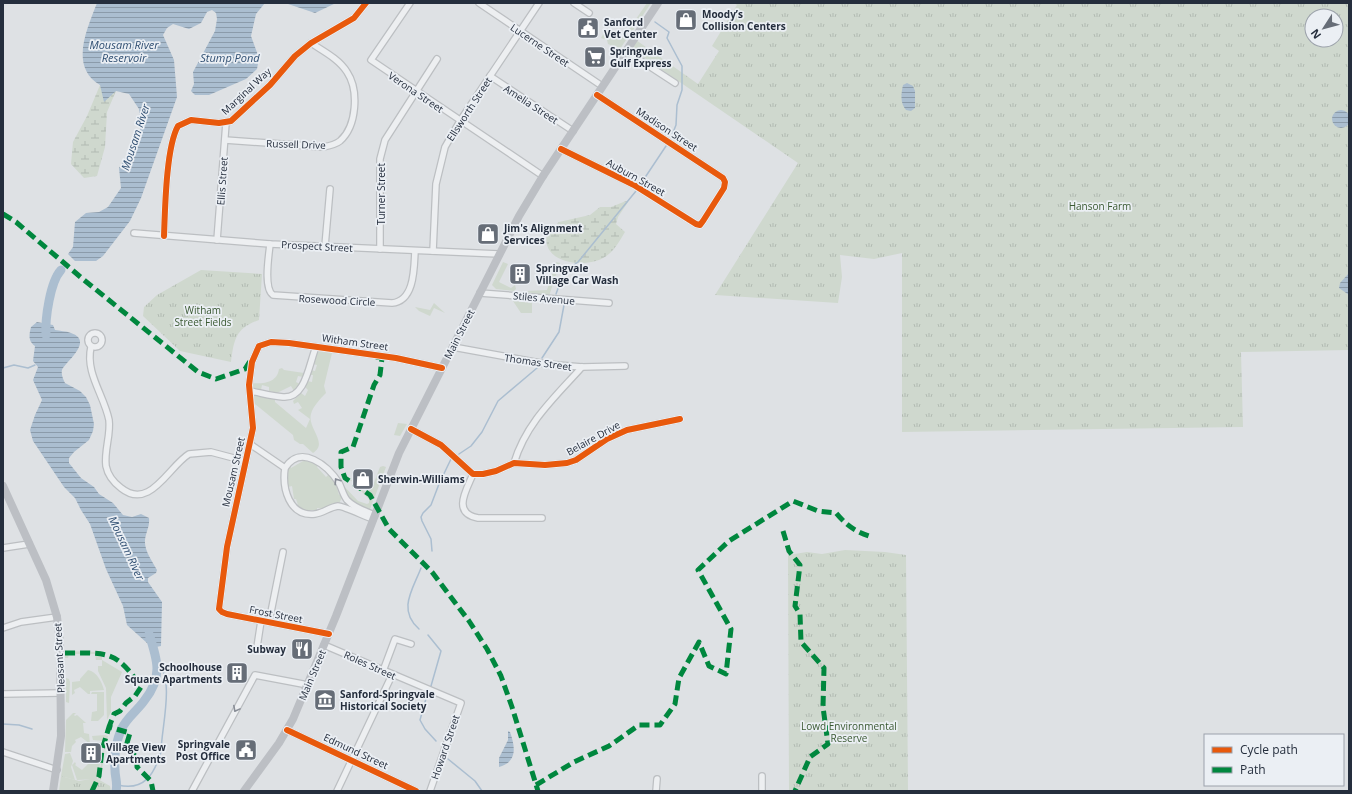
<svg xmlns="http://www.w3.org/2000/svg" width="1352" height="794" font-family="'Open Sans',sans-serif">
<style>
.grass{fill:#cfd8ce}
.wetland{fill:url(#wetland-marsh)}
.park{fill:url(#park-tufts);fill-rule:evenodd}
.water{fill:url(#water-rules)}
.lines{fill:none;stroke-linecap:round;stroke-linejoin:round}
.stream{stroke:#abbed0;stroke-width:1.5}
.river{stroke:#abbed0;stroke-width:9}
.minor-casing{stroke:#bcbfc2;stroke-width:8}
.minor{stroke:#edeff1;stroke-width:5.5}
.secondary{stroke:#bcbfc4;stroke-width:8}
.quiet{stroke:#00873e;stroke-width:5;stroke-dasharray:10 5;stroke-linecap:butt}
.cycleway-casing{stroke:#ebeff4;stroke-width:8}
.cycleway{stroke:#e8590c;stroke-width:6}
.oneway{stroke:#898e97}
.labels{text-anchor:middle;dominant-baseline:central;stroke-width:3.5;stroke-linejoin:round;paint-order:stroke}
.poi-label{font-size:10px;font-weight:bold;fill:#252e3d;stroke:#ebeff4;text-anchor:start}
.street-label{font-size:10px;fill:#252e3d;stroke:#ebeff4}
.park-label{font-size:10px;fill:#3a5932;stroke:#ebeff4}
.water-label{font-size:11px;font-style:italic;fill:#2f4e71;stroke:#ebeff4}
</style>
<defs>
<pattern id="wetland-marsh" width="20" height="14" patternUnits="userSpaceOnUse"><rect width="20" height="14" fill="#cfd8ce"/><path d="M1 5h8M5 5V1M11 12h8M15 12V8" fill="none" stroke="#b2bab2"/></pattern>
<pattern id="park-tufts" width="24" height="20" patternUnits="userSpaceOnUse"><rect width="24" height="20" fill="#cfd8ce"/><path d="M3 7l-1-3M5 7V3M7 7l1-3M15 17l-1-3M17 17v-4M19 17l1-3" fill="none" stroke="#b2bab2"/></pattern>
<pattern id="water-rules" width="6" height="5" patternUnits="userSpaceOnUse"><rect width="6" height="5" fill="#abbed0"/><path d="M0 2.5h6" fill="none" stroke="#8b9baa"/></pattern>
</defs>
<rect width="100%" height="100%" fill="#dee1e4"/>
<g class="grass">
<polygon points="647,3 651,3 631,33 627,32"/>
<polygon points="606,29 625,38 626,40 620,49 608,44 607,40 601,38"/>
<polygon points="503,262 508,264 499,282 511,288 515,285 516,289 514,291 496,289 492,285"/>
<polygon points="556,262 560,263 549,296 526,292 527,291 547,290"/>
<polygon points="513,301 532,303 532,313 521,313"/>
<polygon points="434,303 445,313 434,308 430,316 419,311 415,307 430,310"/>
<path d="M320,351L332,353L324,386L326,393C321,398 313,406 311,414C307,428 329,443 313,453L303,444H300L294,440L293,435L255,404L253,396L256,395L275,398V402L306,428L310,419L298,410L302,408L298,402L294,404L293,401L301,393L305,396L308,390L305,387L307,381L312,382L313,375H309L310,370L315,371L317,365L313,364L316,354Z"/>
<path d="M282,368L284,370L304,373L303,377L298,376L296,382L300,384L298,388L294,391L291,386L277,393L269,391V387L262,385L261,390L252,387V383C263,384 277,383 279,369Z"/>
<polygon points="398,423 407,424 400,436 394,435"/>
<polygon points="302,458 318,464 317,467 326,477 329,474 335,481 339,495 341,494 342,497 339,504 324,509 317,508 317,510 310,510 309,513 295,507 298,505 296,499 294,499 292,486 288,487 286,472 290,466 291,468 303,461"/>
<polygon points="383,466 386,467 374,499 367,490 348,479 372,488 380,467"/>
<path d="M341,483L358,501L367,504L369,503V499L358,488L366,492L373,501L370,509C356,512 346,493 341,483Z"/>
<polygon points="65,651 102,652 102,660 122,672 111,697 111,712 107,720 106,688 98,671 98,666 102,666 102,660 96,660 95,654 69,654 68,658 65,658"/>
<path d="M88,670C97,672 102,682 104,690L90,691V694H88L80,687L74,690L75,693L72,695V682L80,681V679Z"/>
<polygon points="66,678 69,679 70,682 69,703 66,702"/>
<polygon points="92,692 104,692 104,715 98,721 91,721 92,712 97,711 97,694 91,694"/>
<polygon points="73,713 76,713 74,715 75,716 77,715 86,723 83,723 84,733 89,734 90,744 81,737 75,740 76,742 72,746 71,752 65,752 66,720"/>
<polygon points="105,735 108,736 104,752 101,780 98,779 106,739 104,741 93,740 92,736"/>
<polygon points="70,753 73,761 71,767 75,780 61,776 65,754"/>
<polygon points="75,762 76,764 75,765 82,770 90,762 92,764 100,764 97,779 77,780 72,765"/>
</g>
<g class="wetland">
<polygon points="100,85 116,91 107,112 105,147 97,176 84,178 71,164 73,142 87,116"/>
<path d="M626,201L628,202L618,217L616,224L625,232C619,242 613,253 603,258C589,266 560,265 550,251C546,246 546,240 547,233L559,222L590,215L600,207H611Z"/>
</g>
<g class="park">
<path d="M734,3H1349V350L1241,352L1243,427L902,432V253L874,259L840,255L842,277L838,303L715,295L798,163L630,48L636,40L698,84L719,51L712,46L737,5ZM1312,16H1336V40H1312Z"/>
<path d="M201,270L262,274L259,320C236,328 234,339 231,362L180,351L143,316L144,307L157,295Z"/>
<polygon points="845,550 885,552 906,555 908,791 789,791 788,555 807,552 822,554"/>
<polygon points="61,776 79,781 96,778 110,786 111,791 59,791"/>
</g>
<g class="water">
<path d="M97,3H265L256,14L251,36L259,58L257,69L246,79L209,95H195L191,91L194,84L193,72L215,31L217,19L216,13L212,10L207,12L201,23L189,29L173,24L167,28L163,35L174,60L177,97L141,198L130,221L103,256L96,261H75L68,254L73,247L75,222L86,213L99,212L108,207L121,188L119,168L136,141L141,127L139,109L129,94L116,91L104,102L100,85C69,67 87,29 97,3Z"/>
<polygon points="285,3 336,3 315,13"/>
<path d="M907,83L913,86L915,91V108L911,111L906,110C900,103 901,94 903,85Z"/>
<circle cx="1341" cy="119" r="9"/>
<polygon points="1349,273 1349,295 1339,288 1340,283"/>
<path d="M37,322L53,325L55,330C60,331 66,331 71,333C95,341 64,363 62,370C61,374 63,379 65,383L80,391L86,397L90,405L94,424L93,431L89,440L74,452L69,458V463L81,478L94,487L99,494L113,503L123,515L132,517L141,514L149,518C150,526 146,532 145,540C144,550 152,561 157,570L156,573L148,578V582L162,602L161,646L156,647L147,643L127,625L123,606L106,569L90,524L81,510L75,498L64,487L33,441L30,430L35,415L42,400L33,380L38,367L33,361L35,346C28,341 29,335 31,327Z"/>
<path d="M508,731L510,732C515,746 518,762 499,767V758L508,740Z"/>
</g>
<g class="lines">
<g class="stream">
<polyline points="655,22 669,32 667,38 682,66 682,90 677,105 676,125 672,135"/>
<polyline points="642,182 666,146"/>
<polyline points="556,294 564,272 578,262 636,191"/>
<polyline points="542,358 559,332 564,305"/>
<polyline points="3,368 14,365 28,368 35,365"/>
<polyline points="459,454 471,446 482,432 498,401 537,368"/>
<polyline points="432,551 431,539 422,521 421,517 423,513 431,505 439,484 451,459"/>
<path d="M419,629C397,610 413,589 421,568"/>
<polyline points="428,635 441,651 431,686"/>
<polyline points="427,695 420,720 425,729 436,741"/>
<polyline points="3,724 19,725 32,729"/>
<polyline points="115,737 119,737"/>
<polyline points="448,759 475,781 482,791"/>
<path d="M118,785C144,791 154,775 161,752C161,730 175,679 158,664"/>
</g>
<g class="river">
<path d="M46,335C45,319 50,282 61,270"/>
<path d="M116,791C118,783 115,778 115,770C114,757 116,742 121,730C126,718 137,711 144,701C163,677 158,661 149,634"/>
</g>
<g class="minor-casing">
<g id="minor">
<polyline points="410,3 371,60 543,176"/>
<polyline points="479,3 602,86"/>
<polyline points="574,3 589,13"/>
<polyline points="626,51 675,83"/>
<polyline points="490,76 573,131"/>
<path d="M225,140L323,147C329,146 335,145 340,141C357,126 359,90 347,72C339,59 323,51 311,43"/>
<polyline points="561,149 634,185 696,224 700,225 703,221 724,188 725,182 723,178 597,95"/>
<polyline points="134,233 270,244 499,254"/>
<path d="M164,236C165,210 166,147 178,126L191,120L219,123L231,121L270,85L295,56L311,43L354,18L366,3"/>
<polyline points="217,240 226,123"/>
<path d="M270,244C269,255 263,288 273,295L392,303C415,301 414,267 415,251"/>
<polyline points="325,246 330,189"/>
<polyline points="380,249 380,159 385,140 437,59"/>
<polyline points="433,251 436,184 445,147 460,121 539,3"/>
<polyline points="480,293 609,303"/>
<circle cx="95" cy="340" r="7"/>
<path d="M91,347C85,373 104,395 109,420C111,435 104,450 106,466C108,476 113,482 121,488C150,511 168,467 189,454L211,452L245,461"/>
<polyline points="453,347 546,364 582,367 625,366"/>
<path d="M250,391C261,393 272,396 283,397C306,399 309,363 316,347"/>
<polyline points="411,429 441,445 473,474 483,474 496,471 514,463 545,465 567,463 576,460 607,439 627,430 680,419"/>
<polyline points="250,444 285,468"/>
<path d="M514,463C526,423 555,397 582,367"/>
<path d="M473,474C467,489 451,513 478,518H542"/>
<path d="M373,519C366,517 344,506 338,506C330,507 323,513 315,514C289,517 282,488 285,468C301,443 328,466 339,483C342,489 343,495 347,500C354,508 365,511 375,515"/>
<polyline points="3,548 29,544"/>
<polyline points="269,622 283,552"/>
<polyline points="3,628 21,622 57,617"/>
<polyline points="329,634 227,614 222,612 219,609 227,547 253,428 249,385 252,362 259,346 271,342 289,343 396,358 442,368"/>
<polyline points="324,645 461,703 430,791"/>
<polyline points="258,647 257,647 261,621"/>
<polyline points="383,671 395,639 411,644"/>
<polyline points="3,694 60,693"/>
<polyline points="287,730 416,791"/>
<polyline points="3,752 57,770"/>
<polyline points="192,791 255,675 308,685"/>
<polyline points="337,791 392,675"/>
<polyline points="656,791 657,779"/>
<polyline points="762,791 762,776"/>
</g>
</g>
<use href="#minor" class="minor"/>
<g class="secondary">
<polyline points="3,486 46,580 57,617 60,642 61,736 53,791"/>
<polyline points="244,791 279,743 293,719 336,616 399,453 519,216 543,176 658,3"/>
</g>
<g class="quiet">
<polyline points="3,214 16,222 84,280 198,372 216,379 245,369 250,361"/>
<polyline points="376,357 382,358 380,375 374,385 353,447 341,452 341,467 345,478 370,495 389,529 432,572 469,621 487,649 501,676 512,707 538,791"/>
<polyline points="783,531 789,551 800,565 795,606 800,614 801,642 824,668 823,707 828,744 810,757 795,791"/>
<path d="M65,653C108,653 116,650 141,687L135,696L126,703L120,711L114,714L109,727"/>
<path d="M536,785L574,762L609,746L639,725H660L675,704L679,678L699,642L709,666L726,674L731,629L698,570L729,541L793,501L818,511L836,513C847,526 856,532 872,537"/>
<polyline points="92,791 99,776 102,750 109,727 130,733 127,743 131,753 137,757 137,767 151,781 153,791"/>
</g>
<g class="cycleway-casing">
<g id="cycleway">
<polyline points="561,149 634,185 696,224 700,225 703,221 724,188 725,182 723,178 597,95"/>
<path d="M164,236C165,210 166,147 178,126L191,120L219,123L231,121L270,85L295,56L311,43L354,18L366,3"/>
<polyline points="411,429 441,445 473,474 483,474 496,471 514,463 545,465 567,463 576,460 607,439 627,430 680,419"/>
<polyline points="329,634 227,614 222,612 219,609 227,547 253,428 249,385 252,362 259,346 271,342 289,343 396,358 442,368"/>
<polyline points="287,730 416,791"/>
</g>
</g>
<use href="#cycleway" class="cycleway"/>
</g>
<defs><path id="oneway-chevron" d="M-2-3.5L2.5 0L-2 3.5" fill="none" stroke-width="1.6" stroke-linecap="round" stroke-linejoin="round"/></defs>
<g class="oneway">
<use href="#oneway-chevron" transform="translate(337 481) rotate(-123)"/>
<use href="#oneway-chevron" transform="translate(236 709) rotate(118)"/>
</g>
<defs>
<g id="shop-square" transform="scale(1.15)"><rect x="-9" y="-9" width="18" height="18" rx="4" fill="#666d77" stroke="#ebeff4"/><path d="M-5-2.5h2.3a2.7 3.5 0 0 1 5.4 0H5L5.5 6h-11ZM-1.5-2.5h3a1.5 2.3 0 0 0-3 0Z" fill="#fff"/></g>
<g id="civic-square" transform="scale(1.15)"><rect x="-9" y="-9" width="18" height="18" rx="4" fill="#666d77" stroke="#ebeff4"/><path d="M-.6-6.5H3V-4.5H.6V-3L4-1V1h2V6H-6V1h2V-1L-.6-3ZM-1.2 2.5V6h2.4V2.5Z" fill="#fff"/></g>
<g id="supermarket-square" transform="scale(1.15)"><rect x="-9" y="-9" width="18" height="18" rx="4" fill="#666d77" stroke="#ebeff4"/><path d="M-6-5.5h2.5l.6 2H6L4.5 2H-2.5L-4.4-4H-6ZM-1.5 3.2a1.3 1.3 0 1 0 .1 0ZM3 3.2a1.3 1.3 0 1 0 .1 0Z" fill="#fff"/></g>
<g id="building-square" transform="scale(1.15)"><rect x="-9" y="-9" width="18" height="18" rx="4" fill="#666d77" stroke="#ebeff4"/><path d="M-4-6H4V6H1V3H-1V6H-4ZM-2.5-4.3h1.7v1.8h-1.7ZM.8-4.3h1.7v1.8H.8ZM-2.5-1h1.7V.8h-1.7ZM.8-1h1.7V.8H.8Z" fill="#fff"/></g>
<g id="restaurant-square" transform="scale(1.15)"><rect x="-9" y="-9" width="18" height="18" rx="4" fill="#666d77" stroke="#ebeff4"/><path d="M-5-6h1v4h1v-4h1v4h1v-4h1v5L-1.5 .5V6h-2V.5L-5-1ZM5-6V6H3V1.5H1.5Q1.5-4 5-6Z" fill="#fff"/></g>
<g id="museum-square" transform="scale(1.15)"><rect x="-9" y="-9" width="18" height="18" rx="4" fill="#666d77" stroke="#ebeff4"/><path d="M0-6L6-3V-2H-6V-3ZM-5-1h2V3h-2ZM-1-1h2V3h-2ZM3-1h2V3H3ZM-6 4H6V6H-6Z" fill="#fff"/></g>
</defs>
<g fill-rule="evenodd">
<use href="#shop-square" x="686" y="20"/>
<use href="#civic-square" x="588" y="28"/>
<use href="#supermarket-square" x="595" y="57"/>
<use href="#shop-square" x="488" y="234"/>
<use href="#building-square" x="520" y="274"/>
<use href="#shop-square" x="363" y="479"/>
<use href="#restaurant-square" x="302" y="649"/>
<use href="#building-square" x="237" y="673"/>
<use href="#museum-square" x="325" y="700"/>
<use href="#civic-square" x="246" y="750"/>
<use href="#building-square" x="91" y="753"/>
</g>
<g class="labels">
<g class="poi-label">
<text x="702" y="14">Moody’s<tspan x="702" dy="12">Collision Centers</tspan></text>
<text x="604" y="22">Sanford<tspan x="604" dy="12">Vet Center</tspan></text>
<text x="610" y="51">Springvale<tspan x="610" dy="12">Gulf Express</tspan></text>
<text x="504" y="228">Jim's Alignment<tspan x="504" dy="12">Services</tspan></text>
<text x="536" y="268">Springvale<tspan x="536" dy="12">Village Car Wash</tspan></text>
<text x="378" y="479">Sherwin-Williams</text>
<text x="286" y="649" text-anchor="end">Subway</text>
<text x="222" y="667" text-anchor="end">Schoolhouse<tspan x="222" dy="12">Square Apartments</tspan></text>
<text x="340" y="694">Sanford-Springvale<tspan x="340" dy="12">Historical Society</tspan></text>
<text x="230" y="744" text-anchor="end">Springvale<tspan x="230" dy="12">Post Office</tspan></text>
<text x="106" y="747">Village View<tspan x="106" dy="12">Apartments</tspan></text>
</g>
<g class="street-label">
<text transform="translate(540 45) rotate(34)">Lucerne Street</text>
<text transform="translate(246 91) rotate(-43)">Marginal Way</text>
<text transform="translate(416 92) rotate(34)">Verona Street</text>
<text transform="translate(531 104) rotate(33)">Amelia Street</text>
<text transform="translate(469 109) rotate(-57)">Ellsworth Street</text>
<text transform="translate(667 129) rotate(33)">Madison Street</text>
<text transform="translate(296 144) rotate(2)">Russell Drive</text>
<text transform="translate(636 177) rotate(29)">Auburn Street</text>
<text transform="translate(222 181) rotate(-86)">Ellis Street</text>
<text transform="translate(381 194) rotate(-90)">Turner Street</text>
<text transform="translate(317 246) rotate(3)">Prospect Street</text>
<text transform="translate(544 298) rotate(5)">Stiles Avenue</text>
<text transform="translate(337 300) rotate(3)">Rosewood Circle</text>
<text transform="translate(459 334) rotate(-63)">Main Street</text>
<text transform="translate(355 342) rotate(8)">Witham Street</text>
<text transform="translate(538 362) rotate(8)">Thomas Street</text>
<text transform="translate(593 438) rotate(-29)">Belaire Drive</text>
<text transform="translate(233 472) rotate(-77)">Mousam Street</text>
<text transform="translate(276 614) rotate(11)">Frost Street</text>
<text transform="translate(59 658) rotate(-93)">Pleasant Street</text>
<text transform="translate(370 665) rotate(24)">Roles Street</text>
<text transform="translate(312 675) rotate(-67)">Main Street</text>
<text transform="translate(445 747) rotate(-71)">Howard Street</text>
<text transform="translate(356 751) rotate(25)">Edmund Street</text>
</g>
<g class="park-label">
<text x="1100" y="206">Hanson Farm</text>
<text x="203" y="310">Witham<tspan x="203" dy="12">Street Fields</tspan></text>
<text x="849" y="726">Lowd Environmental<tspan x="849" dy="12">Reserve</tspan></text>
</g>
<g class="water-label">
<text x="124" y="44">Mousam River<tspan x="124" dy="13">Reservoir</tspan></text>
<text x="230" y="57">Stump Pond</text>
<text transform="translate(135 137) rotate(-72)">Mousam River</text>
<text transform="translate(127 548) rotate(65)">Mousam River</text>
</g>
</g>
<rect width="1352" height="794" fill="none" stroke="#252e3d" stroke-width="8"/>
<rect x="1204" y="734" width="140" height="52" fill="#ebeff4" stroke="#9ca2ab"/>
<rect x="1212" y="747" width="20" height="6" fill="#e8590c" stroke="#9ca2ab"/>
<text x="1240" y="754" font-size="12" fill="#252e3d">Cycle path</text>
<rect x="1212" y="767" width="20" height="6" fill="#00873e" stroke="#9ca2ab"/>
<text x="1240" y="774" font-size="12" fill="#252e3d">Path</text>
<g transform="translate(1324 28) rotate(234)"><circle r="19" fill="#ebeff4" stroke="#9ca2ab"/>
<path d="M0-3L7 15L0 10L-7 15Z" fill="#666d77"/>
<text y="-6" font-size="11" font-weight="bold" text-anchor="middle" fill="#252e3d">N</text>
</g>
</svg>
